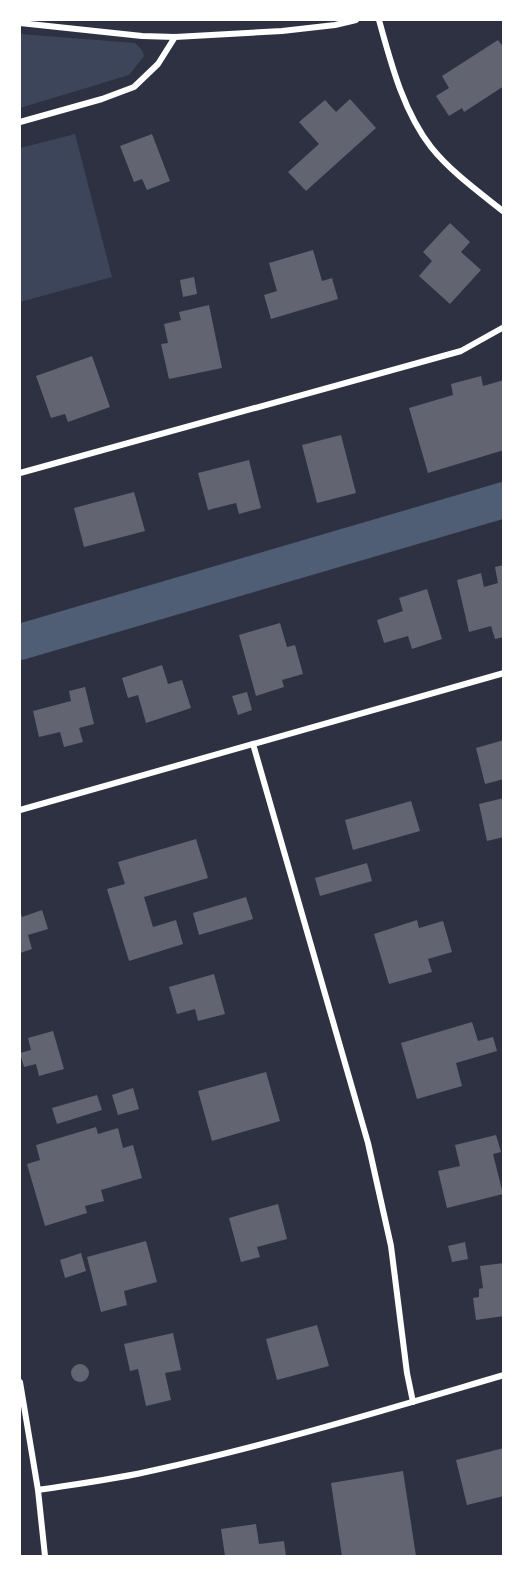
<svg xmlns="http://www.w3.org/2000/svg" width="523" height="1576" font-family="'Asap Condensed',sans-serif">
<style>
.green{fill:#3c4559}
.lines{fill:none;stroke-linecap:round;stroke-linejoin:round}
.river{stroke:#4f5d75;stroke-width:36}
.building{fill:#626471}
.minor{stroke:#fff;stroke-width:6}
</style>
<rect width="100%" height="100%" fill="#2d3142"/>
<g class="green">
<polygon points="20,34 135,43 142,50 144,56 129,75 20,108"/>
<polygon points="75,134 112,277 20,302 20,148"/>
</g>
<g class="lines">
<polyline class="river" points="20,642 504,500"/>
</g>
<g class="building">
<polygon points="498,40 504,48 504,86 464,112 462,108 449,116 436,96 449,88 442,76"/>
<polygon points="350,99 376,128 306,191 288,172 319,144 299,122 325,100 336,112"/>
<polygon points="152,134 170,181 147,190 142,179 134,182 120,146"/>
<polygon points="450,223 470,242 461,252 481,270 450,304 419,276 432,261 423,252"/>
<polygon points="313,250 322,281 332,278 338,299 271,319 264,295 277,291 269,263"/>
<polygon points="194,277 197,294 183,297 180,280"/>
<polygon points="209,305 222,368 169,379 161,344 168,343 164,324 181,320 179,312"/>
<polygon points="92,356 110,407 68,422 65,414 51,418 36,376"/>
<polygon points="481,376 483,386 504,380 504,450 428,473 409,408 453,395 451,384"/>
<polygon points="341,435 356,493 317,503 302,445"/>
<polygon points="249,460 261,508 239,514 236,503 208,510 198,473"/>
<polygon points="134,492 145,531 84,547 74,508"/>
<polygon points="504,565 504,637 495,639 491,626 469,632 457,580 481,573 484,587 498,583 495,567"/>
<polygon points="427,589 442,639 412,649 408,636 384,643 377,620 403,611 399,598"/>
<polygon points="280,623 287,647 295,645 303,674 282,680 284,687 256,696 239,635"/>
<polygon points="162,665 168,684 182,680 191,708 146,723 138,695 128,698 122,678"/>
<polygon points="85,687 94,724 79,728 83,742 64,747 60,732 39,737 33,711 71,701 69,691"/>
<polygon points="247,692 252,710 238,715 232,696"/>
<polygon points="504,740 504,779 485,784 476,748"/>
<polygon points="504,798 504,837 487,841 479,804"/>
<polygon points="411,801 420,831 353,850 345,820"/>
<polygon points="196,839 208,878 144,897 153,927 176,920 183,944 129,961 107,889 125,884 118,862"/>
<polygon points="367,863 372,881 320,896 315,878"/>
<polygon points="246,897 253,919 199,935 193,913"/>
<polygon points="42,910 48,929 28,935 32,949 20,953 20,911 22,917"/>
<polygon points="417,920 419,928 443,921 452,952 428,959 432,972 389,984 374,934"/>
<polygon points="214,974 225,1014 198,1021 195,1009 177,1014 169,987"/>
<polygon points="472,1022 478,1041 493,1037 497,1051 456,1063 462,1086 417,1099 401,1043"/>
<polygon points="53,1031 64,1069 39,1076 36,1064 24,1067 20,1053 31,1050 28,1038"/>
<polygon points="266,1072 280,1121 212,1141 198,1091"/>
<polygon points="133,1088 139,1109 118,1115 112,1095"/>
<polygon points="97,1095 102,1110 57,1124 52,1108"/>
<polygon points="96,1127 98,1134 118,1128 123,1148 133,1145 142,1178 101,1190 104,1201 85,1206 87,1213 45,1226 27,1164 40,1160 36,1145"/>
<polygon points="496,1135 501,1152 493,1154 503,1194 447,1208 438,1171 460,1166 455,1145"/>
<polygon points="278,1204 287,1239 257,1247 260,1257 241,1262 229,1218"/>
<polygon points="146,1241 157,1282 124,1291 127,1305 101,1312 87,1257"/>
<polygon points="465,1242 468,1259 452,1262 448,1246"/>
<polygon points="81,1253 86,1271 65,1278 60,1260"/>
<polygon points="504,1263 504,1316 476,1320 473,1298 479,1297 479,1289 483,1288 480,1266"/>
<polygon points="317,1325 329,1366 277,1380 266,1339"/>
<polygon points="173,1333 181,1370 165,1373 171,1400 146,1406 138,1369 130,1371 124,1344"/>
<circle cx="80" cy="1373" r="9"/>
<polygon points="504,1448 504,1496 467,1505 456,1460"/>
<polygon points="403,1471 416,1556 342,1556 331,1483"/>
<polygon points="256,1524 259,1544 284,1541 286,1556 225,1556 221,1529"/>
</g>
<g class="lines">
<g class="minor">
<path d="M379,20C391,63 403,111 431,147C451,172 479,192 504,212"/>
<polyline points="20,23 142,36 175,37 282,31 335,25 356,20"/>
<polyline points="20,122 102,99 134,87 158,64 175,37"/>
<polyline points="20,473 461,351 504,327"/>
<polyline points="253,744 368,1143 391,1246 407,1373 413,1402"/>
<polyline points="20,810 504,673"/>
<polyline points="20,1382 38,1490 45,1556"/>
<path d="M38,1490C77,1484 117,1479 155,1470C273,1444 388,1409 504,1375"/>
</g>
</g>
<rect width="523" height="1576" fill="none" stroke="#ffffff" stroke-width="42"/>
</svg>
